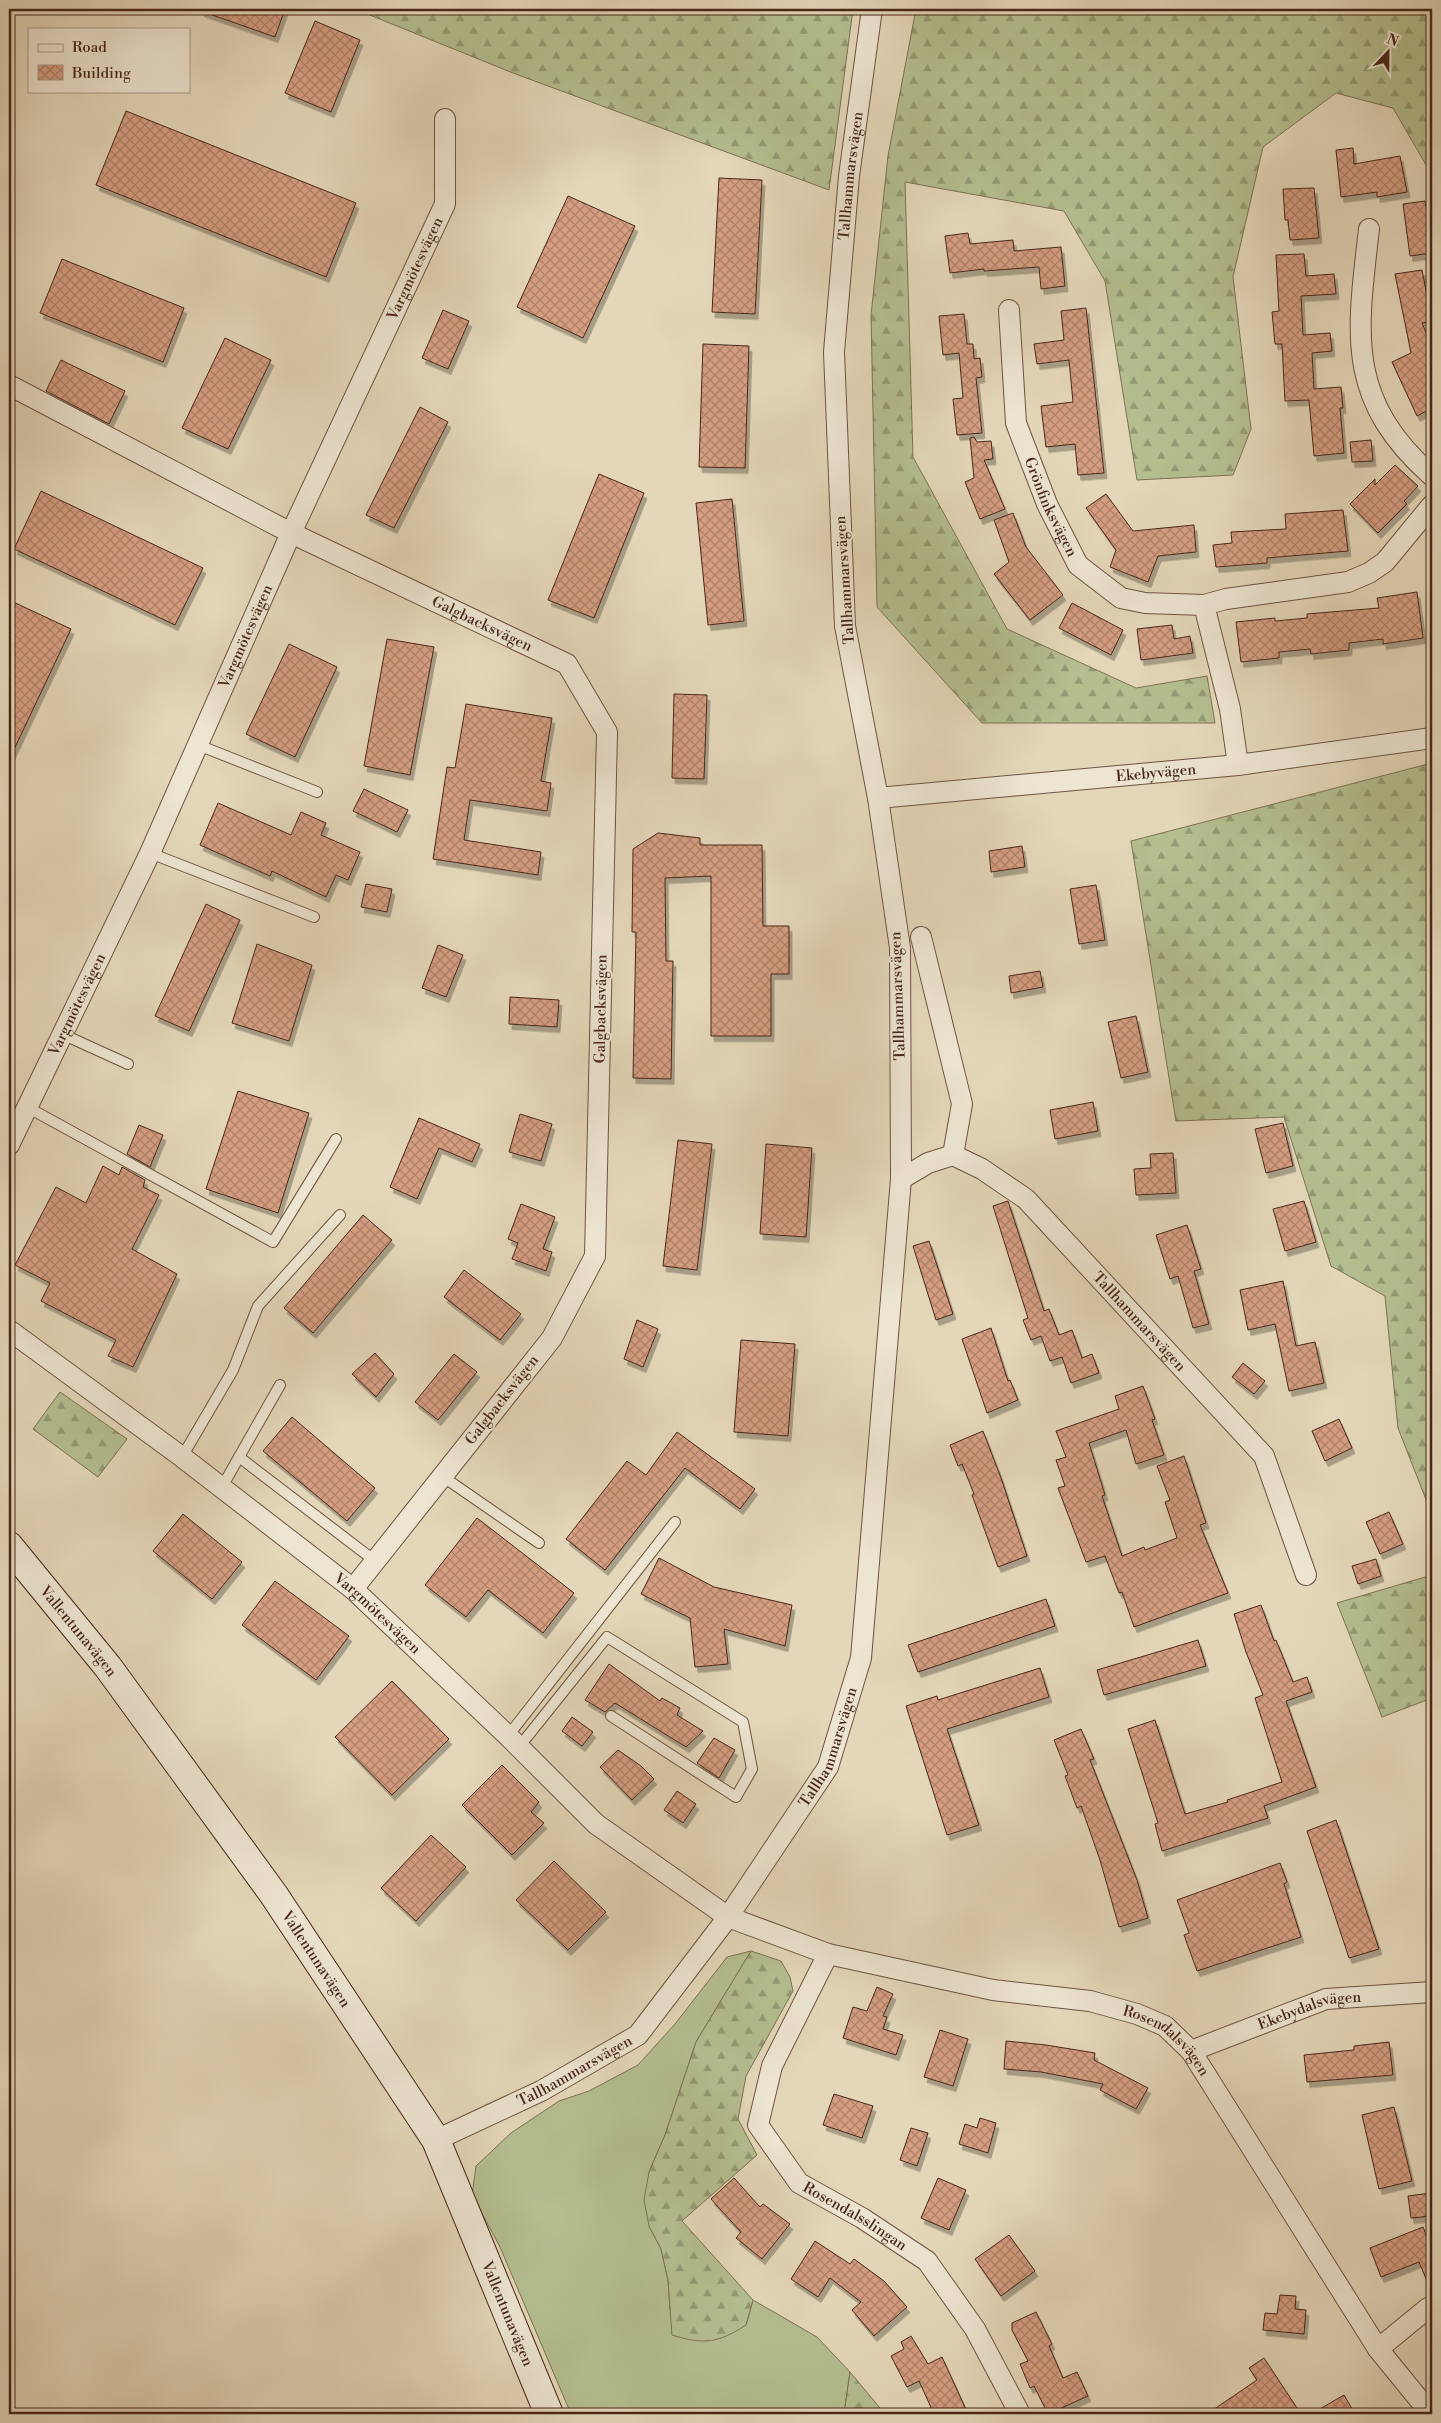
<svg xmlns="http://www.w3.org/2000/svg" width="1441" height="2423" font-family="'Libre Bodoni',serif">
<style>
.grass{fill:#b4be8f;stroke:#7e7254}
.forest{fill:url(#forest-firs);stroke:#7e7254}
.building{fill:url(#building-cross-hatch);stroke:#482719;filter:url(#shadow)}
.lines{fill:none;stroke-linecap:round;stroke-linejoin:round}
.lane-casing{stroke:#6f5341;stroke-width:12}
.street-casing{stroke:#6f5341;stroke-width:22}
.secondary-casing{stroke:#482719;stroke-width:30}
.lane{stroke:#ede5d2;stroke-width:10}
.street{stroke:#ede5d2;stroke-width:20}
.secondary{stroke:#ede5d2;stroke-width:28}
.labels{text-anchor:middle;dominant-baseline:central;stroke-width:4;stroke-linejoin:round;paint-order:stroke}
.street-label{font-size:15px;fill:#482719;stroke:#ede5d2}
</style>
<defs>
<pattern id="forest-firs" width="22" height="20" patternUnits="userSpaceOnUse" patternTransform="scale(1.25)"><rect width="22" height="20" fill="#b4be8f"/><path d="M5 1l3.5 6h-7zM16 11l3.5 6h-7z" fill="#949a74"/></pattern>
<pattern id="building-cross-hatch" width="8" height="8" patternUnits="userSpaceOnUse" patternTransform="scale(1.25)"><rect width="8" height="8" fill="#d59e81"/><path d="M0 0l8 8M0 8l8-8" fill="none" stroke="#af8169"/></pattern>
<filter id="shadow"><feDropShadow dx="3" dy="5.5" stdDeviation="0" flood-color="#0004"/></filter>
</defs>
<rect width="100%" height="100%" fill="#e4d7b9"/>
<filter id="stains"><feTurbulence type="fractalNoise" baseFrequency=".004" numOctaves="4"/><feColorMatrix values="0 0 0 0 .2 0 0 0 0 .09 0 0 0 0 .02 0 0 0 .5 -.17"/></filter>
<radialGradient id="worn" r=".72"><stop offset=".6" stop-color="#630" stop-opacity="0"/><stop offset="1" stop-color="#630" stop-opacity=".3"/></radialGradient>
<polygon class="grass" points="751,1951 696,2042 665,2135 649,2172 649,2226 661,2249 668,2280 670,2310 746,2325 753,2300 817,2337 850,2372 844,2414 571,2414 500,2247 472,2195 476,2166 511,2133 559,2101 589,2091 638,2065 675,2024 727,1957"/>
<g class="forest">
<polygon points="355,9 853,9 829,190 513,73"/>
<polygon points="916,9 1432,9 1432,175 1393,108 1336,93 1263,147 1233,277 1251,429 1233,475 1137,480 1105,281 1064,211 905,182 913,457 1007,629 1136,688 1207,676 1215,723 982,723 877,607 871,315 888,156"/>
<polygon points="1432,763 1432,1515 1398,1428 1385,1296 1331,1266 1284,1117 1176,1121 1131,841"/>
<polygon points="60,1392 127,1439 98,1477 33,1429"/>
<polygon points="1432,1575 1432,1698 1382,1717 1337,1603"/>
<path d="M751,1951L781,1961L790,1977L793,1991L746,2076L738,2119L757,2155L682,2221L753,2300L746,2325C718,2343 704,2345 672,2335L668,2280L661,2249L649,2226L644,2200L649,2172L665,2135L696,2042Z"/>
<polygon points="850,2372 885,2414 844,2414"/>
</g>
<g class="building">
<polygon points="201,9 285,9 275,37 201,11"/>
<polygon points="315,21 360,40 331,112 285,93"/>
<polygon points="126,111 356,203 326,277 96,185"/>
<polygon points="1353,148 1354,164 1400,156 1407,192 1377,197 1377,192 1341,197 1336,150"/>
<polygon points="719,178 762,180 755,314 712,312"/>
<polygon points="1314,188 1319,238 1290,240 1288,220 1285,220 1283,189"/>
<polygon points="568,196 635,226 583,338 517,307"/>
<polygon points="1425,201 1428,219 1432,218 1432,253 1410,256 1403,204"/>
<polygon points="968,233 970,244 1013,240 1014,251 1061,247 1065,286 1041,289 1039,267 984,271 984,269 950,273 945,236"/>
<polygon points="1304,254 1306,276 1334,274 1336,294 1301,296 1303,335 1330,333 1332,351 1312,353 1314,389 1341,387 1343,408 1340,408 1344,453 1314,456 1309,400 1285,401 1282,344 1275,344 1272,312 1279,311 1276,255"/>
<polygon points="62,259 184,308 163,362 40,313"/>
<polygon points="1422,270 1432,321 1422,323 1432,347 1432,408 1417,416 1392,362 1411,353 1395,274"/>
<polygon points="1086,308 1104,473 1078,475 1075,444 1046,447 1041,406 1073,402 1069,360 1037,364 1034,344 1064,340 1061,311"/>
<polygon points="443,310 469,321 448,369 422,358"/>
<polygon points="964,314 967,344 973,344 974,359 980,358 982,377 976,378 982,433 957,435 953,399 963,398 959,353 943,355 939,316"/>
<polygon points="225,338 271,360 228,449 182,428"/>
<polygon points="703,344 749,346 745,468 699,467"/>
<polygon points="61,360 125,391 109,424 46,391"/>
<polygon points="420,407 448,422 394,528 366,515"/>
<polygon points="974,437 977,442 991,441 993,459 984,460 1005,509 980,519 965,482 974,478 970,438"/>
<polygon points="1371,440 1373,461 1352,462 1350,442"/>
<polygon points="1395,465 1418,486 1404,501 1407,504 1378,533 1350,504 1375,479 1375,485"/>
<polygon points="599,474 644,493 594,618 548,600"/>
<polygon points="41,491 203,568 175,625 14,549"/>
<polygon points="1106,494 1133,531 1194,525 1196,552 1158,556 1148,582 1110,567 1116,550 1086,508"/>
<polygon points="732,499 744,621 708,625 696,503"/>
<polygon points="1343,510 1348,551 1267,558 1267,563 1216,567 1213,545 1232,543 1231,532 1286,529 1285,514"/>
<polygon points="1013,513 1026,547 1063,595 1030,620 994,574 1009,562 994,520"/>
<polygon points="1417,592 1423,638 1383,644 1383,639 1349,643 1349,650 1311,654 1310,649 1279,652 1279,658 1241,662 1236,622 1275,618 1275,621 1307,618 1307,614 1379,608 1377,598"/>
<polygon points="9,600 71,629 9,760"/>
<polygon points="1072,603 1123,630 1111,655 1059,628"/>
<polygon points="1172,625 1174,639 1190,636 1193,653 1141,660 1137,629"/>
<polygon points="387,639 434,647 410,775 364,766"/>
<polygon points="289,644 337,667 295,757 246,734"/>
<polygon points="674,694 707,695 704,779 672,778"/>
<polygon points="466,704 552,718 541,781 551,783 547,811 470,800 464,840 541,852 538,875 433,859 447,767 455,768"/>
<polygon points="364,789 408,810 397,832 353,811"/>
<polygon points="218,803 291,835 301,812 326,823 321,835 360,852 348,880 336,875 326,897 272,871 270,876 200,845"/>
<polygon points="658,833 700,838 700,845 762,845 763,926 789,926 789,974 771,974 771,1036 711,1036 711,876 665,878 666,961 673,961 671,1079 633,1078 636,932 632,932 633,849"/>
<polygon points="1022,846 1025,867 991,872 989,851"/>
<polygon points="366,884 392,889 387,912 361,907"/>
<polygon points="1096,885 1105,940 1079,944 1070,889"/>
<polygon points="206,904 240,920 189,1031 155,1016"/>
<polygon points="257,944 312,965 289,1041 232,1023"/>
<polygon points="438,945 463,955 446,997 422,988"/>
<polygon points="1040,971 1043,987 1011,993 1009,976"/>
<polygon points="510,997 559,1000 557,1027 509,1024"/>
<polygon points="1136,1016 1148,1072 1121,1078 1108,1022"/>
<polygon points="238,1091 309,1113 278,1213 206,1189"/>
<polygon points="1093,1102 1098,1131 1055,1139 1050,1110"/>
<polygon points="520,1114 552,1124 541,1161 509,1152"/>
<polygon points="419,1118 480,1144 472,1162 439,1148 417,1199 390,1187"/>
<polygon points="1283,1123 1293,1166 1266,1173 1255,1129"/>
<polygon points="139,1125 163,1135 150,1167 127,1154"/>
<polygon points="678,1140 712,1144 697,1270 663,1266"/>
<polygon points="766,1144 812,1148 806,1237 760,1234"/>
<polygon points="1173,1153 1176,1193 1136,1195 1134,1169 1151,1168 1150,1154"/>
<polygon points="103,1166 119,1175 122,1167 145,1180 143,1187 159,1195 132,1249 177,1274 133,1367 108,1356 116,1340 41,1301 50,1283 15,1265 56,1187 86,1203"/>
<polygon points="1008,1201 1044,1311 1049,1309 1059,1335 1072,1330 1082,1358 1092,1354 1099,1373 1071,1383 1062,1357 1050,1361 1041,1336 1031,1340 1023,1320 1028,1318 993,1206"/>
<polygon points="1304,1201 1316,1242 1285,1251 1273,1209"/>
<polygon points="521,1204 555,1217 543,1249 552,1252 546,1271 512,1259 518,1243 508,1239"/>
<polygon points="363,1215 392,1240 313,1333 284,1308"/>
<polygon points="1187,1225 1201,1269 1194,1271 1209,1324 1193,1328 1178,1276 1170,1279 1156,1235"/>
<polygon points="929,1241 953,1314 936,1320 913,1246"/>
<polygon points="464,1270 521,1314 500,1340 444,1297"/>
<polygon points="1283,1281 1296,1346 1315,1342 1324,1383 1289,1391 1275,1324 1248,1330 1240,1290"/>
<polygon points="637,1320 658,1329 643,1367 624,1359"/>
<polygon points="991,1328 1008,1381 1010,1380 1018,1400 987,1413 962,1339"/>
<polygon points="741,1340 795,1344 788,1436 734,1432"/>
<polygon points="375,1353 394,1374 376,1397 352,1374"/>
<polygon points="454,1354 477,1372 438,1420 415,1402"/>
<polygon points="1243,1363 1265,1381 1254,1394 1232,1377"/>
<polygon points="1143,1386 1155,1419 1152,1420 1164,1455 1136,1464 1126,1430 1089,1443 1105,1495 1102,1496 1122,1556 1144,1547 1145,1550 1177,1538 1165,1502 1170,1500 1157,1466 1184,1456 1206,1523 1200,1525 1228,1593 1134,1627 1122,1592 1119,1593 1105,1556 1086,1562 1058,1488 1065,1486 1056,1460 1066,1457 1056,1431 1119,1409 1115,1396"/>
<polygon points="292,1417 375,1488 347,1521 263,1451"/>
<polygon points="1339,1419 1352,1448 1325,1461 1312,1431"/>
<polygon points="983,1431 1001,1478 1027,1556 998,1567 972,1495 974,1494 962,1464 958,1466 950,1445"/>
<polygon points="677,1432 755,1489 740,1509 685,1468 605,1570 566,1539 627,1461 646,1475"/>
<polygon points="1389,1512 1403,1544 1380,1554 1366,1522"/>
<polygon points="183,1514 242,1562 212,1599 153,1551"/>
<polygon points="477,1518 574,1593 543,1633 488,1590 466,1617 425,1585"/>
<polygon points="659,1558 714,1587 792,1605 785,1646 724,1629 728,1664 695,1667 690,1618 641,1594"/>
<polygon points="1376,1559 1381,1576 1358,1584 1352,1566"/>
<polygon points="275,1581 349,1636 316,1680 242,1625"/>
<polygon points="1046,1599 1055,1626 918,1672 908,1645"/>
<polygon points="1261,1605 1274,1641 1276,1640 1293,1682 1307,1677 1312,1692 1286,1701 1316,1787 1264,1806 1268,1818 1162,1851 1155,1824 1158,1823 1128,1729 1155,1720 1185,1814 1228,1802 1227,1800 1282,1782 1255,1698 1263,1695 1246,1652 1234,1614"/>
<polygon points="1198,1640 1206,1666 1104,1695 1097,1670"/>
<polygon points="609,1664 660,1701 662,1698 680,1708 677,1715 703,1731 686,1747 615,1703 605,1712 585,1700"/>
<polygon points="1040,1668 1049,1697 947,1729 979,1825 947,1835 906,1706 937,1696 938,1700"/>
<polygon points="392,1681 449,1739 392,1795 335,1737"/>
<polygon points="572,1717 593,1732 582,1746 562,1731"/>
<polygon points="1081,1729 1094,1759 1090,1760 1137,1880 1148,1918 1119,1927 1100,1860 1081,1806 1077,1808 1065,1776 1068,1775 1054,1740"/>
<polygon points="714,1738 735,1750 719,1778 697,1763"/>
<polygon points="618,1750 641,1766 654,1779 632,1800 600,1767"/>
<polygon points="502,1765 539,1802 531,1812 544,1823 512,1855 462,1805"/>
<polygon points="677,1791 696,1804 683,1823 664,1810"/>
<polygon points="1336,1820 1379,1949 1349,1958 1307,1831"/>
<polygon points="431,1835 466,1867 416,1921 381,1888"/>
<polygon points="554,1861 606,1912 568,1950 516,1900"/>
<polygon points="1280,1863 1287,1882 1284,1884 1301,1937 1197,1971 1184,1935 1189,1933 1177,1900"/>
<polygon points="877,1987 893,1994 883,2016 887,2017 883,2029 903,2035 896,2055 843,2038 853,2007 867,2011"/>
<polygon points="940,2030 968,2039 953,2086 924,2077"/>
<polygon points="1006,2041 1046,2045 1095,2053 1094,2060 1148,2088 1136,2109 1100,2090 1103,2084 1041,2072 1004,2069"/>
<polygon points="1389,2042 1393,2075 1307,2082 1304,2055 1354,2050 1354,2046"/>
<polygon points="834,2094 873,2106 862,2138 823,2125"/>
<polygon points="1394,2107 1412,2181 1379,2189 1362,2115"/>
<polygon points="980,2118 996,2123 988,2153 959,2144 965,2124 977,2128"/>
<polygon points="911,2128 928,2133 917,2166 900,2160"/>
<polygon points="734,2178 760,2207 763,2204 790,2224 762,2259 736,2238 741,2232 711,2199"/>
<polygon points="938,2178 966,2190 949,2230 921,2218"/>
<polygon points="1431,2193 1432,2216 1411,2218 1408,2196"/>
<polygon points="1423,2227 1432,2249 1432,2293 1419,2262 1381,2277 1370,2248"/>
<polygon points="1009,2235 1035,2271 1001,2296 975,2259"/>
<polygon points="815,2241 850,2264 854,2259 884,2281 907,2307 874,2336 852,2310 861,2302 830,2278 818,2297 791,2279"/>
<polygon points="1280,2295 1296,2296 1295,2309 1306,2310 1304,2334 1263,2330 1265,2313 1277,2314"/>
<polygon points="1036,2312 1052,2344 1049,2346 1063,2378 1077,2372 1088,2396 1048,2414 1034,2386 1030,2388 1020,2364 1028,2361 1012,2330 1012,2323"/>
<polygon points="911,2336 928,2364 942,2357 968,2414 934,2414 919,2381 907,2387 891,2356 904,2349 901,2342"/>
<polygon points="1264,2358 1301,2414 1207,2414 1257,2380 1249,2368"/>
<polygon points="1344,2395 1355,2414 1311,2414"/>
</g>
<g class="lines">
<g class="lane-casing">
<g id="lane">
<polyline points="198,745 317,792"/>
<polyline points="150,853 314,917"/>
<polyline points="62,1034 128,1064"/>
<polyline points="27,1107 273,1242 336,1139"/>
<polyline points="182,1457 233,1370 258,1306 340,1215"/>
<polyline points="239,1457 375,1561"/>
<polyline points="442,1476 539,1543"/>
<polyline points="222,1487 280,1385"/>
<polyline points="508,1736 675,1522"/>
<polyline points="519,1747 607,1637 743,1722 752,1769 736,1797 611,1716"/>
</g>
</g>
<g class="street-casing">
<g id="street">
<path d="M1369,229C1357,334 1345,399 1432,476"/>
<path id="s1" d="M1009,310L1016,423L1047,504L1078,565L1121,598L1145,603L1204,605L1230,709L1238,765"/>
<path id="s2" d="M9,385L291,533L567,664L607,732L595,1256L552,1338L353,1589"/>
<polyline points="1204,605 1226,599 1348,582 1369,573 1385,562 1432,505"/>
<path id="s3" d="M878,798L1238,765L1432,738"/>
<polyline points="921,937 962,1104 953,1155"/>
<path id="s4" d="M9,1145L150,853L291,533L445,204V119"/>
<path id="s5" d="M901,1179L928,1163L953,1155L982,1169L1026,1199L1264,1456L1306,1575"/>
<path id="s6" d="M9,1330L182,1457L353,1589L508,1736L596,1824L728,1917L828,1954L993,1990L1090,2001L1137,2014L1165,2026L1191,2051L1378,2349L1431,2414"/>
<path id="s7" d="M828,1954L772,2066L758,2125L799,2183L862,2218L927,2261L975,2329L1020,2414"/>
<path id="s8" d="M1191,2051L1326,1999L1432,1992"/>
<path id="s9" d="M436,2140L541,2091L638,2035L728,1917L828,1767L861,1658L901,1179L900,948L878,798L845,626L834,352L849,176L872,9"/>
<polyline points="1378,2349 1428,2308 1432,2308"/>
</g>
</g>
<g class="secondary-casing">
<g id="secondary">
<path id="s10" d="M9,1546L108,1667L274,1895L436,2140L549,2414"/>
</g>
</g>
<use href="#lane" class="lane"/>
<use href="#street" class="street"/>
<use href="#secondary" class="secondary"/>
</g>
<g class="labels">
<g class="street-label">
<text stroke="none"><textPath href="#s9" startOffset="2160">Tallhammarsvägen</textPath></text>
<text stroke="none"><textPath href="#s4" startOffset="966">Vargmötesvägen</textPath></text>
<text stroke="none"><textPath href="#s1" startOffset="204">Grönfinksvägen</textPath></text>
<text transform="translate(845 580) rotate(-94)">Tallhammarsvägen</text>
<text stroke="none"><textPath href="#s2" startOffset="530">Galgbacksvägen</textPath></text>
<text stroke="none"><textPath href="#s4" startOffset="561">Vargmötesvägen</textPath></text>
<text stroke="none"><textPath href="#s3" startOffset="279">Ekebyvägen</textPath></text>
<text transform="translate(898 996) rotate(-92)">Tallhammarsvägen</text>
<text stroke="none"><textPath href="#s4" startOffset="156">Vargmötesvägen</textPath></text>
<text transform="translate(601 1009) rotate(-89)">Galgbacksvägen</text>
<text stroke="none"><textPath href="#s5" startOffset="310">Tallhammarsvägen</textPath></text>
<text transform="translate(502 1400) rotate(-52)">Galgbacksvägen</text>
<text stroke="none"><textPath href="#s6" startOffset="465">Vargmötesvägen</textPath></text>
<text stroke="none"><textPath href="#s10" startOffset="110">Vallentunavägen</textPath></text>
<text stroke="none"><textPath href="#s9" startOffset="575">Tallhammarsvägen</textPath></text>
<text stroke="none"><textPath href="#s10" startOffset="515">Vallentunavägen</textPath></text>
<text stroke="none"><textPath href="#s8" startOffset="126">Ekebydalsvägen</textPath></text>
<text stroke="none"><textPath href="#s6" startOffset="1392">Rosendalsvägen</textPath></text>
<text stroke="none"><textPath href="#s9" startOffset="155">Tallhammarsvägen</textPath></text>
<text stroke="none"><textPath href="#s7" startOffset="322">Rosendalsslingan</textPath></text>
<text stroke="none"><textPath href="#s10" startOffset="920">Vallentunavägen</textPath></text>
</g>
</g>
<rect width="1441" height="2423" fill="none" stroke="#e4d7b9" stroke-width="30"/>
<rect x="10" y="10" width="1421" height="2403" fill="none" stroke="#482719" stroke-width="2.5"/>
<rect x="15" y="15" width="1411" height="2393" fill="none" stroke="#482719"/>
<rect x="28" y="28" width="162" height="65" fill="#ede5d2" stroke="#ab9988"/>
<rect x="38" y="44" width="25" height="8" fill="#ede5d2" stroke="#ab9988"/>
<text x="72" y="52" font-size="15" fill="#482719">Road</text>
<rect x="38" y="65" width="25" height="15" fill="url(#building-cross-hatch)" stroke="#ab9988"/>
<text x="72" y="78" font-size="15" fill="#482719">Building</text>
<g transform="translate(1388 52) rotate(22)" stroke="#ede5d2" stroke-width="4" paint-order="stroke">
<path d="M0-4L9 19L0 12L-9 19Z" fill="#482719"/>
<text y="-8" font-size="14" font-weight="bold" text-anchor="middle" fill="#482719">N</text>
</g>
<rect width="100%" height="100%" filter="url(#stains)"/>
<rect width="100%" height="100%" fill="url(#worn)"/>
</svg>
